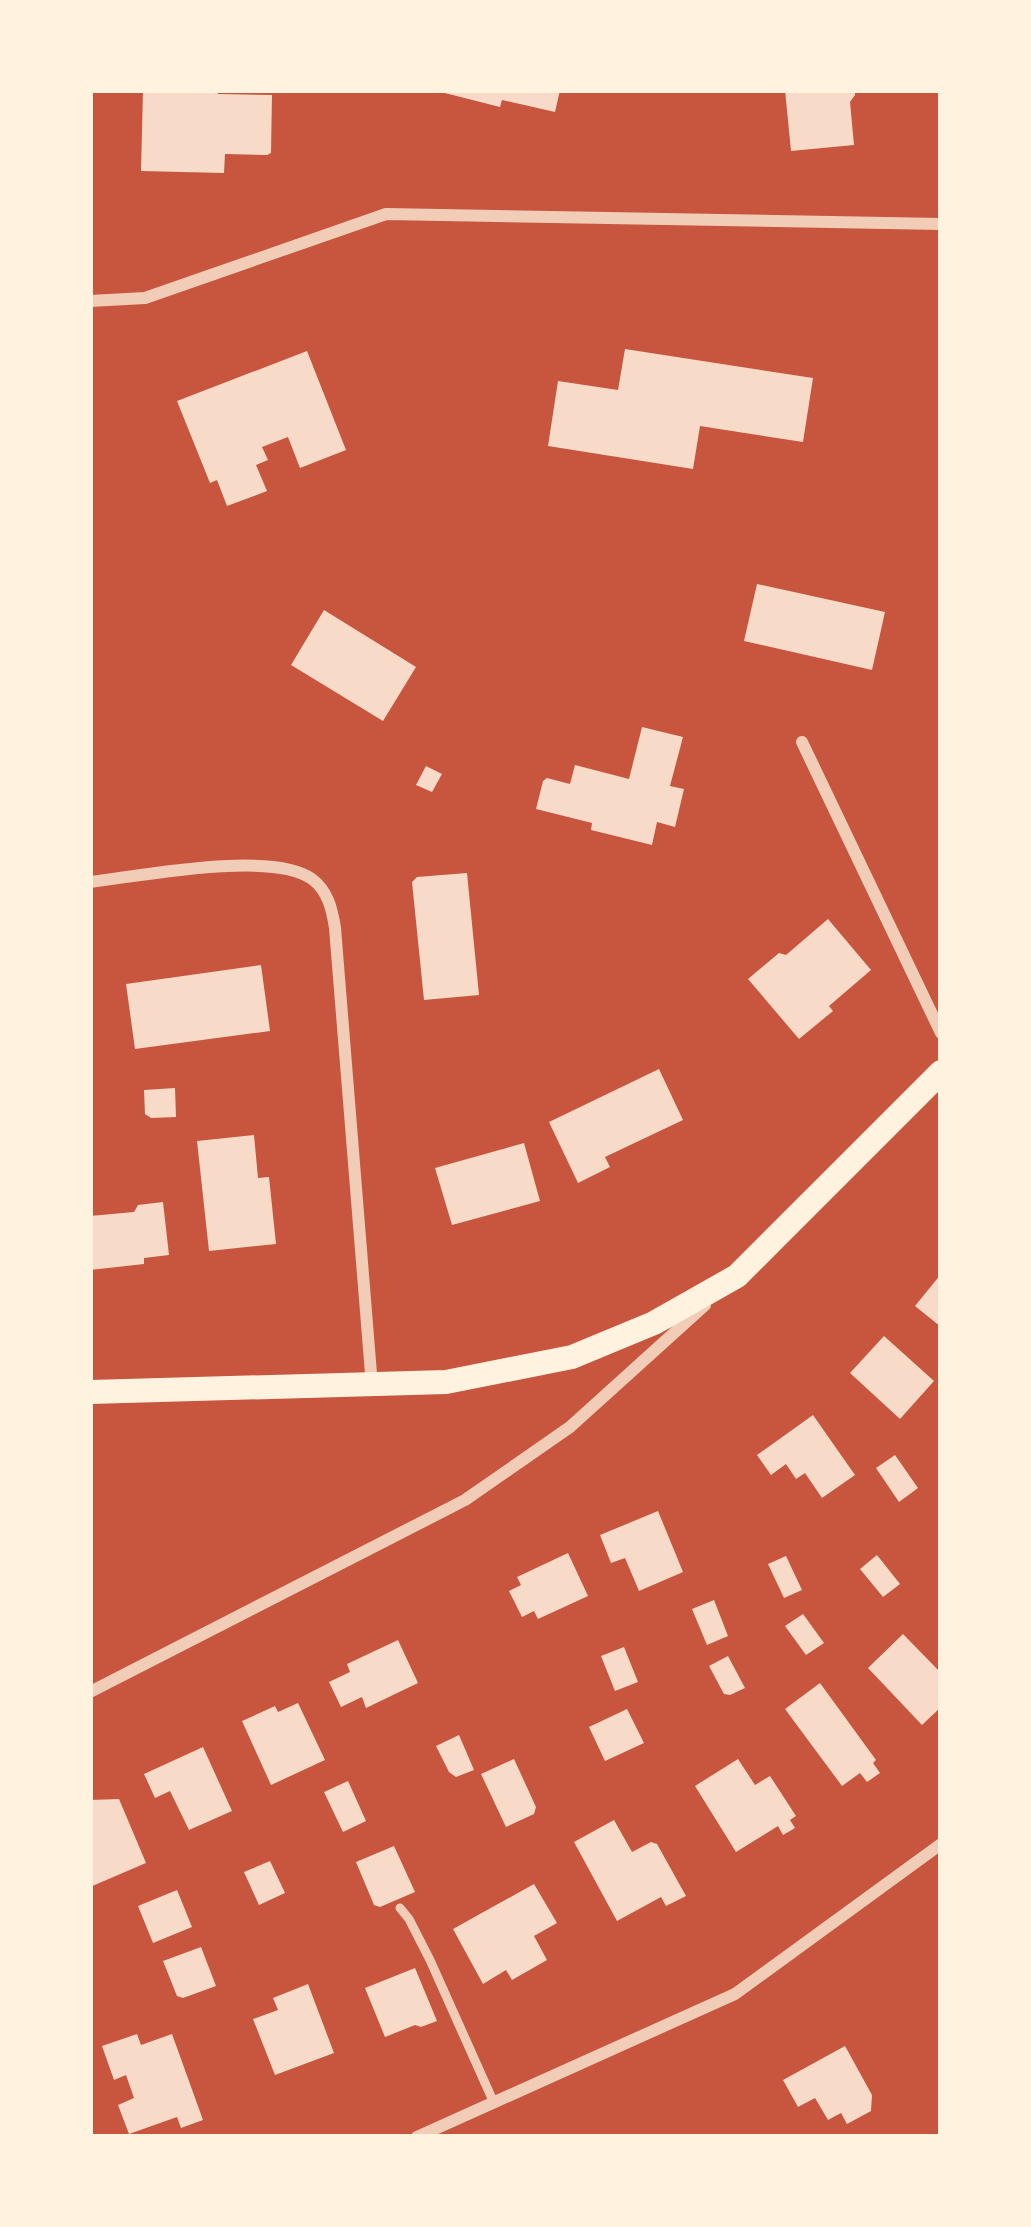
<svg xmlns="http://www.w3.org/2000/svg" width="1031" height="2227" font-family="Barlow,sans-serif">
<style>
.building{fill:#f7dbc8}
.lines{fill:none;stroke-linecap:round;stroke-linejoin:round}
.service{stroke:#f1ccb7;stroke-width:9}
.minor{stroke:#f1ccb7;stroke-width:12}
.secondary{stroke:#fff3e0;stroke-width:24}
</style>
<rect width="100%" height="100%" fill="#c8553d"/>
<g class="building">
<polygon points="143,90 217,90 218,94 272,95 271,153 267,155 225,154 224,173 141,171"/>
<polygon points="433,90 560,90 555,112 502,100 500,107"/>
<polygon points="785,90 855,90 855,95 850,102 854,145 791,151"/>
<polygon points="625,349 813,378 803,442 700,426 693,469 548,446 558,381 618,390"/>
<polygon points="307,351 346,450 300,468 288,437 262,447 268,460 256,465 267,491 227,506 217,480 210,483 177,401"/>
<polygon points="757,584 885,612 872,670 744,641"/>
<polygon points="324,610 416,667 383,721 291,665"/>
<polygon points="642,727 683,737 670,786 684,789 675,827 657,822 652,845 591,830 592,823 536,809 543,781 547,778 570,784 575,765 629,779"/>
<polygon points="426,766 442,774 432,792 416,785"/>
<polygon points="467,873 479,995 424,1000 412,882 417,877"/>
<polygon points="828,919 871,970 829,1006 833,1011 799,1039 748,979 779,953 786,955"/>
<polygon points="261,965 270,1031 135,1049 126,984"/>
<polygon points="659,1069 683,1120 605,1157 610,1167 578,1183 549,1122"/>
<polygon points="175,1088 176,1117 151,1118 145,1114 144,1090"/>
<polygon points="254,1135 258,1178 269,1177 276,1244 209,1251 197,1141"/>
<polygon points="524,1143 540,1201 452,1225 435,1168"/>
<polygon points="163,1202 169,1255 144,1258 144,1264 90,1270 90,1216 134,1212 138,1205"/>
<polygon points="941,1274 941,1327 915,1306"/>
<polygon points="884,1336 934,1381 900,1419 850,1373"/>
<polygon points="813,1415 855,1475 822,1498 805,1473 796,1479 786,1464 771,1475 757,1455"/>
<polygon points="895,1455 918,1488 899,1502 876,1468"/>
<polygon points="658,1511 683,1572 639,1591 625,1558 611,1563 600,1535"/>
<polygon points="568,1553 588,1596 538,1619 534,1611 522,1617 509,1591 521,1585 517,1577"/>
<polygon points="877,1555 900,1584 883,1597 860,1569"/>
<polygon points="786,1556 802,1590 784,1598 768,1564"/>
<polygon points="714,1600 728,1636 707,1645 692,1609"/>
<polygon points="803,1614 824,1643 806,1655 785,1626"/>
<polygon points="903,1634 941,1673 941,1707 922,1725 868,1668"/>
<polygon points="398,1640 418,1683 366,1708 362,1697 341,1707 329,1682 350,1672 347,1664"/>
<polygon points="624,1647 638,1682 615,1691 601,1656"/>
<polygon points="728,1656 745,1688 730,1695 724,1694 709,1666"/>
<polygon points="820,1683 876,1760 873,1763 880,1773 867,1782 860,1773 842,1786 785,1709"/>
<polygon points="298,1703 325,1760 271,1785 242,1721 275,1706 278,1712"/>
<polygon points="627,1709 644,1743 605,1761 589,1727"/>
<polygon points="459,1735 474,1770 456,1777 449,1772 436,1746"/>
<polygon points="203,1747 232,1811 189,1830 170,1791 155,1798 144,1774"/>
<polygon points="514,1759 536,1807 534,1814 506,1827 481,1774"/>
<polygon points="738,1759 755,1785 770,1776 796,1816 790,1820 795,1828 783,1835 778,1826 736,1852 695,1786"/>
<polygon points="348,1781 366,1821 343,1832 324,1792"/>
<polygon points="119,1799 146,1863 90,1887 90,1800"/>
<polygon points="614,1820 632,1852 651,1842 657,1844 686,1896 666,1906 661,1897 617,1921 574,1842"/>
<polygon points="394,1846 415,1892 380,1907 374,1905 356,1862"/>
<polygon points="270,1861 285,1893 259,1905 244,1872"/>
<polygon points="534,1884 557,1923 534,1936 547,1960 512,1980 506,1970 483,1984 453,1929"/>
<polygon points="177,1890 192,1927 153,1943 138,1906"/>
<polygon points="201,1947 216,1986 183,1998 177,1996 163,1961"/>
<polygon points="415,1968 437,2021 421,2027 415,2025 385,2037 365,1988"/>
<polygon points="308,1984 334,2053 275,2075 253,2019 278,2010 273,1998"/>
<polygon points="137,2034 141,2045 172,2034 203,2120 181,2128 177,2117 129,2134 118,2105 134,2098 126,2075 114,2080 102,2046"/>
<polygon points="845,2046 872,2095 871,2111 847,2124 841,2113 828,2120 815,2098 798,2107 783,2080"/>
</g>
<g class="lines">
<polyline class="service" points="400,1908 409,1919 430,1960 494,2103"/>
<g class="minor">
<polyline points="90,301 145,298 386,214 941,224"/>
<polyline points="802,742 941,1033"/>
<path d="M90,882C141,876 272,850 312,879C328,891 332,909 335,928L372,1386"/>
<polyline points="90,1692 465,1500 570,1427 705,1305"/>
<polyline points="417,2137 735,1994 941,1844"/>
</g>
<polyline class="secondary" points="90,1392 446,1382 572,1357 654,1323 737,1276 941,1072"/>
</g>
<rect width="1031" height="2227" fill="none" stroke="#fff3e0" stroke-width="186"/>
</svg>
